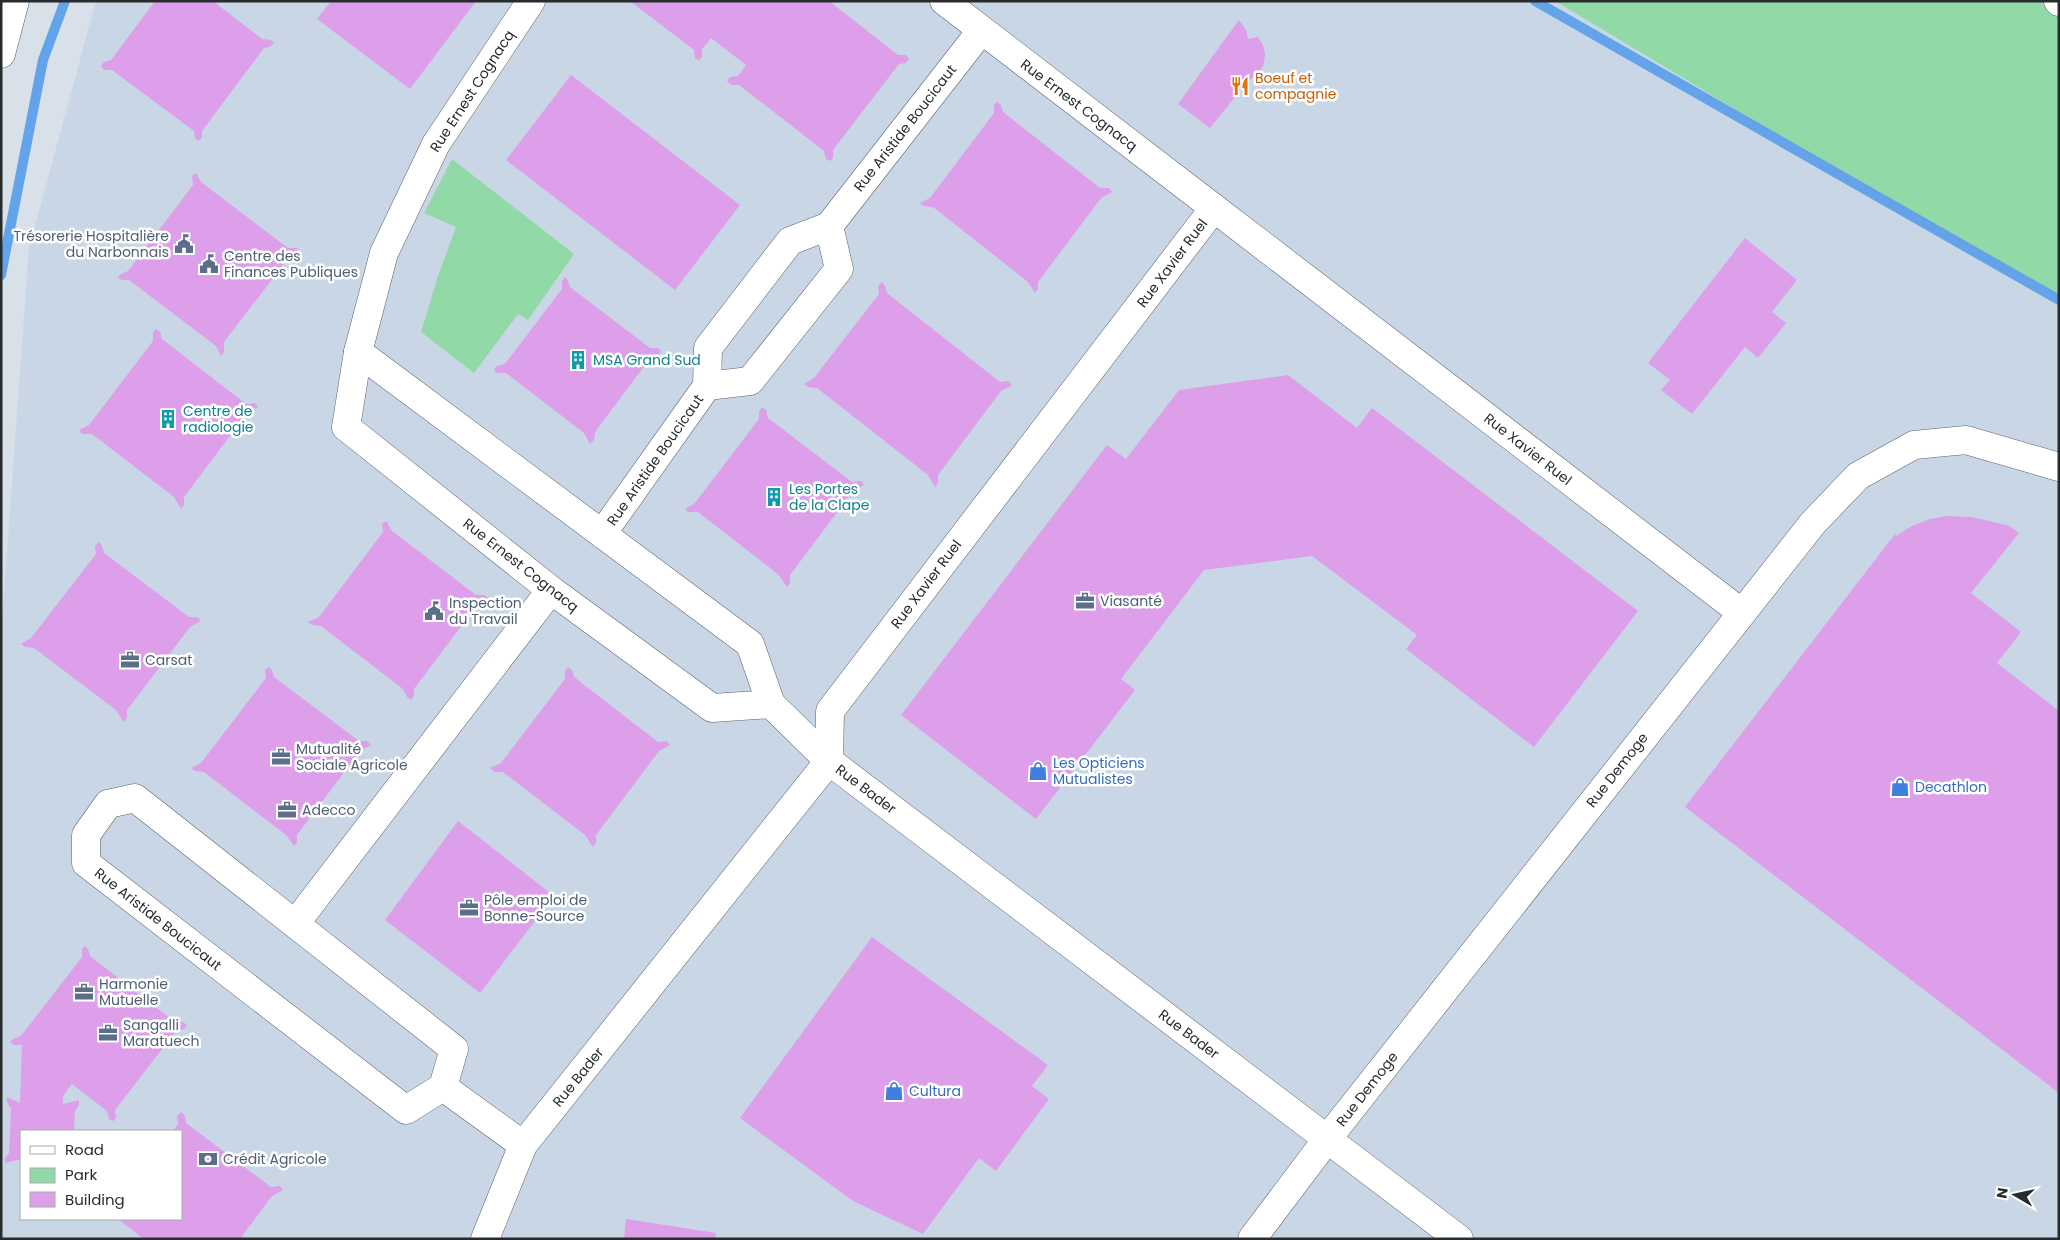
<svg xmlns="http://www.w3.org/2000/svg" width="2060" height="1240" font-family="Poppins,sans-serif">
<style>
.built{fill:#c9d6e5;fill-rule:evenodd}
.green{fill:#91daa7}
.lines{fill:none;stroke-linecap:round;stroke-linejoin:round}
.stream{stroke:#62a3e9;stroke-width:10}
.building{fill:#dd9fea}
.street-casing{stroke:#5b636b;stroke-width:29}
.secondary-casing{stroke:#5b636b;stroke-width:29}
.highway-casing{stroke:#5b636b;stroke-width:29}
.street{stroke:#fff;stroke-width:28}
.secondary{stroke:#fff;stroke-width:28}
.highway{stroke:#fff;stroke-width:28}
.labels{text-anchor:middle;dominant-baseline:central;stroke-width:5;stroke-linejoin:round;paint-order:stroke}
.food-label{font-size:14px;fill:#c56008;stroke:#fff;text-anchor:start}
.street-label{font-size:14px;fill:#282b2e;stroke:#fff}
.service-label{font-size:14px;fill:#4e5e75;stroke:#fff;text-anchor:start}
.culture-label{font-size:14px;fill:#0d838f;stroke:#fff;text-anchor:start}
.shop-label{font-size:14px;fill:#366cbe;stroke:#fff;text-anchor:start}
</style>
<rect width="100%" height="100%" fill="#d8e1ea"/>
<path class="built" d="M96,1H1555L2059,304V1239H1V634L29,248ZM21,1131H181V1219H21Z"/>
<g class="green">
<polygon points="1555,1 2059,1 2059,304"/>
<polygon points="452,159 574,254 528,320 518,314 474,373 421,332 437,279 456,227 424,213"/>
</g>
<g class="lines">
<g class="stream">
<polyline points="1535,1 2059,300"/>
<polyline points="1,275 43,60 65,1"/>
</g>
</g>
<g class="building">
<polygon points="155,1 213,1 262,39 271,40 274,43 270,47 264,48 202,131 202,138 198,141 195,138 194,131 112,70 104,70 101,66 104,62 111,60"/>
<polygon points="331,1 476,1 410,89 317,19"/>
<polygon points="630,1 829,1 898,55 906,55 909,59 906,63 899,64 833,150 833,158 830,161 826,159 824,151 739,85 731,85 727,81 730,77 738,76 746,65 711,38 702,49 702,57 699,60 695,58 694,50"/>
<polygon points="1239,20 1246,30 1248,39 1258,37 1263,45 1265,53 1264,64 1258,74 1248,81 1210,128 1178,104"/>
<polygon points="571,75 740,205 675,290 506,160"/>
<polygon points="997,102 1001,105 1003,112 1100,188 1109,188 1112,192 1101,198 1038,282 1038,289 1035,293 1028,282 933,207 923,206 920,203 930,198 994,113 994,105"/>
<polygon points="196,173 201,182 288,248 297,248 300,252 297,256 290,256 224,342 224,352 221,356 216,346 129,280 121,280 118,277 121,274 128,271 193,185 192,176"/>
<polygon points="1745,238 1797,280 1772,312 1786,323 1758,358 1745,347 1692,414 1661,390 1670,380 1648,363"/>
<polygon points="565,277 568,281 570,287 650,348 658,348 661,351 659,354 651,357 595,432 594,440 590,444 584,433 506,373 497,373 494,370 497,366 505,364 562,289 562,281"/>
<polygon points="882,282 885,286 887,293 1000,382 1009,381 1012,385 1001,391 938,475 938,483 935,487 928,475 817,388 808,387 804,384 814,378 879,294 878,286"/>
<polygon points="156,329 160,332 162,339 246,404 255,403 258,407 247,413 184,497 184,505 181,509 174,497 92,434 82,434 79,430 89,425 153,341 153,333"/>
<polygon points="1288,375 1357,428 1372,408 1638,611 1534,747 1406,649 1417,635 1312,556 1204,570 1121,679 1135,690 1036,819 901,715 1107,445 1126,459 1179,390"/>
<polygon points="762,407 766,410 768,418 852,482 861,481 864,485 853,491 790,575 790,583 787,587 779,575 698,512 688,512 685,509 695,503 759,419 759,411"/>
<polygon points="1947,516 1972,517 2010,526 2019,533 1971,593 2021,632 1997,663 2059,711 2059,1093 1685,807 1895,534 1896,536 1912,526 1930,519"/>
<polygon points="386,521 392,531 476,595 485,595 488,599 477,605 414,689 414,696 411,700 407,697 403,689 321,626 312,625 308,622 319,617 383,532 382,524"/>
<polygon points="99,542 102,546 104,553 189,617 197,617 201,621 190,627 127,710 127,718 124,722 116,710 34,648 25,647 21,644 31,638 96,554 95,546"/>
<polygon points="269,667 272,670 274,677 359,741 367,741 371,745 360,751 297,835 297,842 294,846 286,835 204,772 195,771 191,768 201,763 266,678 265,670"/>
<polygon points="568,667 572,670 574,677 658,742 667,741 670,745 659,751 596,835 596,843 593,847 585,835 503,772 494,772 490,768 501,763 565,679 565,671"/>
<polygon points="458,821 554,896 480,993 385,920"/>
<polygon points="872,937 1048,1065 1032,1086 1049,1099 996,1171 979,1158 923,1234 853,1201 740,1118"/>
<polygon points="85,946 88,949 90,956 175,1022 183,1022 187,1025 184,1029 176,1031 115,1110 116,1118 113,1121 109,1119 107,1111 72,1084 63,1096 63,1104 79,1100 79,1105 75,1111 74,1131 21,1131 21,1159 5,1163 5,1158 9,1153 11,1109 7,1102 7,1097 20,1103 22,1045 14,1045 10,1042 13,1039 21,1036 82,957 82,949"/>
<polygon points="181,1112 185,1116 186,1123 271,1187 280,1186 283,1190 272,1196 240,1239 144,1239 118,1219 181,1219 181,1131 173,1131 178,1124 177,1116"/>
<polygon points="626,1219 716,1233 715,1239 624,1239"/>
</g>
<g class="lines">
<g class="street-casing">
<g id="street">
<polyline points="944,1 1214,208"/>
<polyline points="829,226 981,31"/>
<polyline points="358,352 384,253 436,144 531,1"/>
<polyline points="602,534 707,386 708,348 790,241 829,226 839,269 750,381 707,386"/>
<polyline points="771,704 712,708 551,590 346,427 358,352 750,644 771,704 829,761"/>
<polyline points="829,761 830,711 1214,208 1742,613"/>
<polygon points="135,798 454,1049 443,1087 406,1110 86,863 86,835 108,804"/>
<polyline points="295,924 551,590"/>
<polyline points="443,1087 523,1145"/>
<polyline points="485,1239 523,1145 829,761 1459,1239"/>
<polyline points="1252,1239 1328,1138 1813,523 1858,476 1914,445 1966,440 2059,467"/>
</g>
</g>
<g class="secondary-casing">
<polyline id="secondary" points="1,54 15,1"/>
</g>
<g class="highway-casing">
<polyline id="highway" points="2058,1 2059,2"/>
</g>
<use href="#street" class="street"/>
<use href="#secondary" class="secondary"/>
<use href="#highway" class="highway"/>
</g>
<defs>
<g id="restaurant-bare" transform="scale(1.5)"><path d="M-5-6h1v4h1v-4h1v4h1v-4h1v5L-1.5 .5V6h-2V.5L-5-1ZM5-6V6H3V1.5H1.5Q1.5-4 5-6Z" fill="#e8710a" stroke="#fff" stroke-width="2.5" paint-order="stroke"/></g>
<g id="civic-bare" transform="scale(1.5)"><path d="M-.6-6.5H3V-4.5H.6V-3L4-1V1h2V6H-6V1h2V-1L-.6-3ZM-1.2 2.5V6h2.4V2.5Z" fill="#5c6f8a" stroke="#fff" stroke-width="2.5" paint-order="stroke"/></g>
<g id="building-bare" transform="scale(1.5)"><path d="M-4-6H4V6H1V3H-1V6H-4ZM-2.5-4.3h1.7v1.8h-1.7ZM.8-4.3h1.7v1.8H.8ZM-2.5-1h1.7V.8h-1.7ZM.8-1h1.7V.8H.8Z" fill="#0f9aa8" stroke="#fff" stroke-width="2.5" paint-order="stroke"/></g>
<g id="office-bare" transform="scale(1.5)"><path d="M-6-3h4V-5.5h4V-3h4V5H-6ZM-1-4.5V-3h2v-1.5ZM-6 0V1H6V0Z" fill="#5c6f8a" stroke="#fff" stroke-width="2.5" paint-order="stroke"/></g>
<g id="shop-bare" transform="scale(1.5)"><path d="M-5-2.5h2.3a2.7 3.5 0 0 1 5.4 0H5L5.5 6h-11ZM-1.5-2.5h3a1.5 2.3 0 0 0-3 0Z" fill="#3f7fe0" stroke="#fff" stroke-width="2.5" paint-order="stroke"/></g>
<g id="bank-bare" transform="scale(1.5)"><path d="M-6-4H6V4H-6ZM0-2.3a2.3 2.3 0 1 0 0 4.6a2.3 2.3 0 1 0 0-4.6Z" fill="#5c6f8a" stroke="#fff" stroke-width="2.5" paint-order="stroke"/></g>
</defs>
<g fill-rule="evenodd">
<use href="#restaurant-bare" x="1240" y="86"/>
<use href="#civic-bare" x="184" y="244"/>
<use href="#civic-bare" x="209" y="264"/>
<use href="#building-bare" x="578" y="360"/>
<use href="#building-bare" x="168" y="419"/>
<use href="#building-bare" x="774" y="497"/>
<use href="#office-bare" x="1085" y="601"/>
<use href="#civic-bare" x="434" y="611"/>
<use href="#office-bare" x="130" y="660"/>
<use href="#office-bare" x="281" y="757"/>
<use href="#shop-bare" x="1038" y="771"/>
<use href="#shop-bare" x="1900" y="787"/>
<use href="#office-bare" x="287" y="810"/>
<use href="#office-bare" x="469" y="908"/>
<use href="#office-bare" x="84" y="992"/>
<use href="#office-bare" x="108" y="1033"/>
<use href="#shop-bare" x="894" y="1091"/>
<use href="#bank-bare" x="208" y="1159"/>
</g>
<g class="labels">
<g class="food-label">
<text x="1255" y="78">Boeuf et<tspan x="1255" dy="16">compagnie</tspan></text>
</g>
<g class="street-label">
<text transform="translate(472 91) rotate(-57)">Rue Ernest Cognacq</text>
<text transform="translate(1079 105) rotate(37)">Rue Ernest Cognacq</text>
<text transform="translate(905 128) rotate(-52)">Rue Aristide Boucicaut</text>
<text transform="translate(1172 263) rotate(-53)">Rue Xavier Ruel</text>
<text transform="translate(1528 449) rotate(38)">Rue Xavier Ruel</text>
<text transform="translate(655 460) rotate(-55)">Rue Aristide Boucicaut</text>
<text transform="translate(521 565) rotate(38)">Rue Ernest Cognacq</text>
<text transform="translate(926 584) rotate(-53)">Rue Xavier Ruel</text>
<text transform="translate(1617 770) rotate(-52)">Rue Demoge</text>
<text transform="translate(866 789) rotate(37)">Rue Bader</text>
<text transform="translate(158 919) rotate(38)">Rue Aristide Boucicaut</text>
<text transform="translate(1189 1034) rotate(37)">Rue Bader</text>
<text transform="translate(578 1077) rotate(-51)">Rue Bader</text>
<text transform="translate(1367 1089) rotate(-52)">Rue Demoge</text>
</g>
<g class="service-label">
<text x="169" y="236" text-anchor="end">Trésorerie Hospitalière<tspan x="169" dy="16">du Narbonnais</tspan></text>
<text x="224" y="256">Centre des<tspan x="224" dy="16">Finances Publiques</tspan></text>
<text x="1100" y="601">Viasanté</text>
<text x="449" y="603">Inspection<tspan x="449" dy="16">du Travail</tspan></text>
<text x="145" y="660">Carsat</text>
<text x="296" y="749">Mutualité<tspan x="296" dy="16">Sociale Agricole</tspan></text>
<text x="302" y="810">Adecco</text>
<text x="484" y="900">Pôle emploi de<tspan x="484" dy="16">Bonne-Source</tspan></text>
<text x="99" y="984">Harmonie<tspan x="99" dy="16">Mutuelle</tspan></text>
<text x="123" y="1025">Sangalli<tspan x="123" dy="16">Maratuech</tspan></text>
<text x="223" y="1159">Crédit Agricole</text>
</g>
<g class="culture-label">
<text x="593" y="360">MSA Grand Sud</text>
<text x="183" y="411">Centre de<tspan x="183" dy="16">radiologie</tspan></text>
<text x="789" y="489">Les Portes<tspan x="789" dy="16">de la Clape</tspan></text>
</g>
<g class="shop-label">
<text x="1053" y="763">Les Opticiens<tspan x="1053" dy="16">Mutualistes</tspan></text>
<text x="1915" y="787">Decathlon</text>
<text x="909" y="1091">Cultura</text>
</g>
</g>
<rect width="2060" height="1240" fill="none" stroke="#282b2e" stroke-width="5"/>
<rect x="20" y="1130" width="162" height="90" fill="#ffffff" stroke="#a9aaab"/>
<rect x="30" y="1146" width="25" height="8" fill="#ffffff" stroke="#a9aaab"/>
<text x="65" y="1155" font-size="15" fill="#282b2e">Road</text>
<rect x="30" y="1168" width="25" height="15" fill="#91daa7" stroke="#a9aaab"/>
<text x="65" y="1180" font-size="15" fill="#282b2e">Park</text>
<rect x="30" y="1192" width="25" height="15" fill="#dd9fea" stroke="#a9aaab"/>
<text x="65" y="1205" font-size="15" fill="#282b2e">Building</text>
<g transform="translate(2015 1195) rotate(279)" stroke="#ffffff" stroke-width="4" paint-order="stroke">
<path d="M0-4L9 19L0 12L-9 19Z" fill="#282b2e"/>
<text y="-8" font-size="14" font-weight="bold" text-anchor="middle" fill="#282b2e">N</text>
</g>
</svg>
